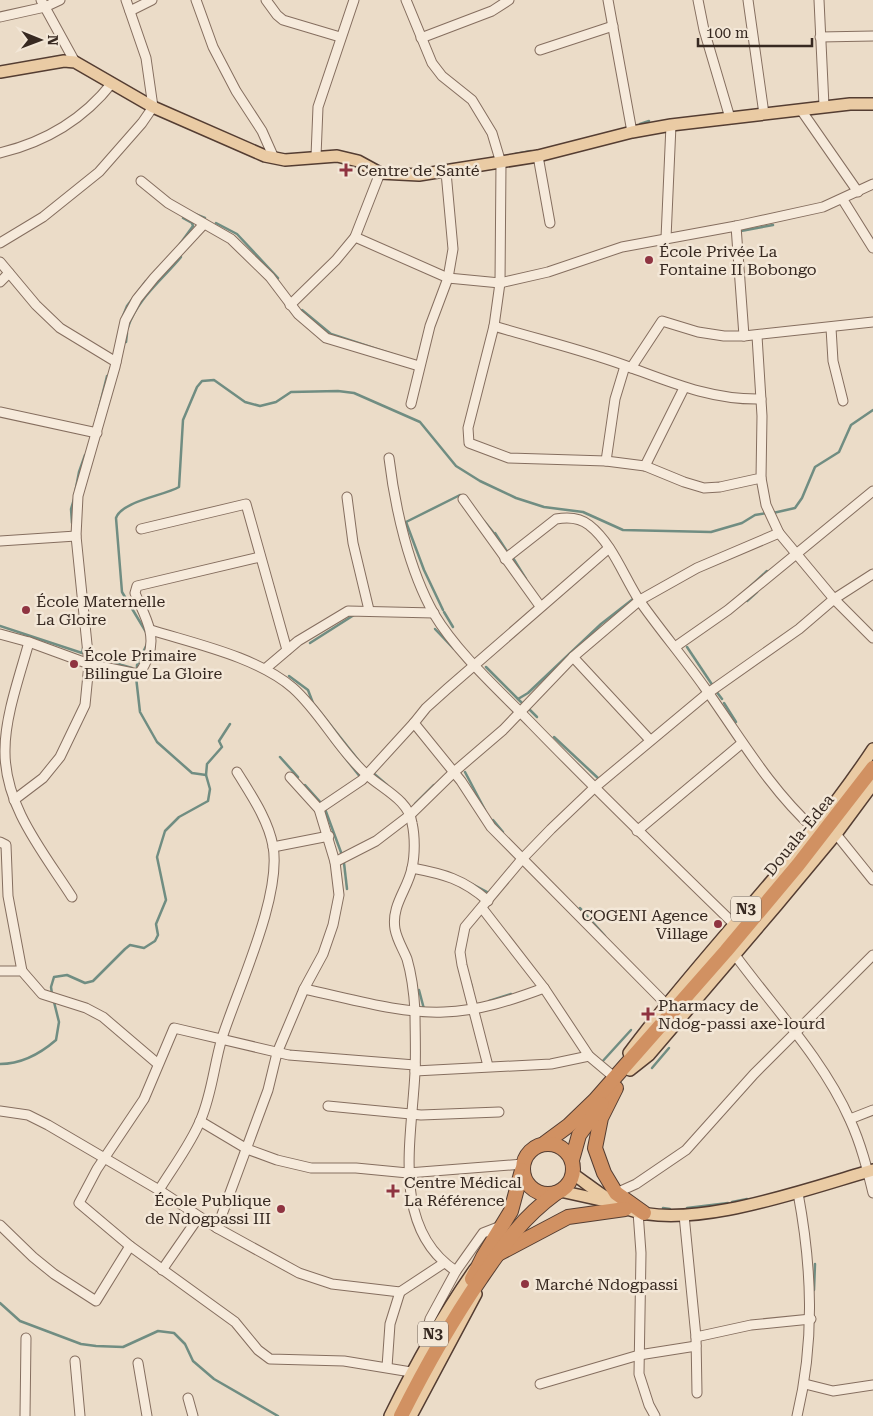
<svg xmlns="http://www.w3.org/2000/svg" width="873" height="1416" font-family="'Roboto Serif',serif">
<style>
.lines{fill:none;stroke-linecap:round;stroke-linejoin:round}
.stream{stroke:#708d82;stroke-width:2.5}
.minor-casing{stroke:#856e5f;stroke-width:11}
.major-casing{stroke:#543d32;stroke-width:14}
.highway-casing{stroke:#543d32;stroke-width:16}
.minor{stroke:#f6eadb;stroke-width:9}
.major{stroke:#eacba4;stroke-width:11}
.highway{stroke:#d19162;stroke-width:14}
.poi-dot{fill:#8f3441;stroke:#f3e7d7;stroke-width:2}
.labels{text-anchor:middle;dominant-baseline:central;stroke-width:5;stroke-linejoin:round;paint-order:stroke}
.shield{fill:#f3e7d7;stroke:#6f6258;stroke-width:1}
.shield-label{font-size:15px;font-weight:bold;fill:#372921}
.poi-label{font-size:16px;fill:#372921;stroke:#f3e7d7;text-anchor:start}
.street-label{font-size:16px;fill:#372921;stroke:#f3e7d7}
</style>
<rect width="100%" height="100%" fill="#ebdcc8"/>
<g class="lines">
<g class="stream">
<polyline points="640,124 649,121"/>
<polyline points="515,154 531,151"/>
<polyline points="195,214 205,218"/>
<polyline points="216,223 237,234 278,278"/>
<polyline points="741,231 773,225"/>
<polyline points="180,244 193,226 192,223 183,218"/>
<polyline points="302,310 331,334 395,355"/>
<polyline points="123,316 127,306 146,281"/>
<path d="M128,327C137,299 163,279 181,257"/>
<polyline points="124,342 126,342 127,333"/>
<polyline points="97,416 107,376"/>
<polyline points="75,493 79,472 85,455"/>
<polyline points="773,513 795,508 802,498 815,467 839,452 851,425 873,410"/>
<polyline points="484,521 493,532"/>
<polyline points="406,522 424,570 443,610"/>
<polyline points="72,523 71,509 74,499"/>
<polyline points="404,523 460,495 463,496"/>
<polyline points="495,533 508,553"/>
<polyline points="513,558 526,579"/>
<polyline points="740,596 767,571"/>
<polyline points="747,601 757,592"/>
<polyline points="444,612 453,627"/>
<polyline points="0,626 82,653 83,648"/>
<polyline points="435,629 454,649"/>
<path d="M146,632L122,592L116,518C122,501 163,496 179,487L183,420L197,387L202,381L214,380L245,402L260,406L276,402L291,392L338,391L354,393L420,422L456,466L480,481L516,498L544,507L583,512L623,530L711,532L742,523L755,515L767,513"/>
<polyline points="310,643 354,615"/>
<polyline points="687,647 713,686"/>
<polyline points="91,656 132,668"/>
<polyline points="486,667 524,705"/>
<polyline points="137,671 137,665 147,644"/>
<polyline points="289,676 308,690 313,703 359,761"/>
<polyline points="136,677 140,712 157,742 192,773 206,775"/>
<polyline points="716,691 722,699"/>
<polyline points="518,699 528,693 601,624 633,599"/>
<polyline points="724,703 736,722"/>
<polyline points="528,708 537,717"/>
<polyline points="554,737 599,779"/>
<polyline points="332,741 361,778"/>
<polyline points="280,757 298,777"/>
<polyline points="372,772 387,785"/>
<polyline points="465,772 485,810"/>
<polyline points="305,785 322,804"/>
<polyline points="415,804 434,785"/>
<polyline points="325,809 342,855"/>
<polyline points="493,820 503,832"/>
<polyline points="344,863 347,889"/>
<polyline points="472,884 491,894"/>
<polyline points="580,908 605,936"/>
<polyline points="467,971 472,987"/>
<polyline points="419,990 424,1009"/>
<polyline points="52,994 51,987 54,977 67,975 85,983 93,981 125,949 130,945 144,948 155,941 158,935 156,924 166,900 157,857 165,831 179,817 208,801 210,789 206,775 207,764 222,747 219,741 230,724"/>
<polyline points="489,1001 511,994"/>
<polyline points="601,1063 631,1030"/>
<path d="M0,1064C21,1064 41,1053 56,1040L59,1022L54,1002"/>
<polyline points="652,1068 669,1048"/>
<polyline points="732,1202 747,1199"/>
<polyline points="663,1208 670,1209"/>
<polyline points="687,1208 728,1203"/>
<polyline points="814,1290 815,1264"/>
<polyline points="0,1303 20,1321 81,1344 96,1346 123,1347 158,1331 174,1333 185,1344 193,1361 214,1379 278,1416"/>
</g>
<g class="minor-casing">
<g id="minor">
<polyline points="41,0 75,62"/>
<polyline points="196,0 213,47 236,91 262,131 274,158"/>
<polyline points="266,0 277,15 283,20 340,37"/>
<polyline points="406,0 432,63 442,76 472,100 492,133 501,163 500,283 494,326 468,428 469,443 509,458 606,461 645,466 684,482 704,488 720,487 761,478 762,416 757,336"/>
<polyline points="608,0 632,132"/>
<polyline points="698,0 704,30 730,118"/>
<polyline points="748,0 764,114"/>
<polyline points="819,0 824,106"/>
<polyline points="130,11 152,0"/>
<polyline points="0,17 45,7 60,0"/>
<polyline points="820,37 873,36"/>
<polyline points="421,38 492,11 509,0"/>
<polyline points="540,50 613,26"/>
<polyline points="801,110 858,192"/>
<path d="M0,153C45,142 83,120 112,83"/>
<polyline points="316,156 318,107 354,0"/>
<polyline points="538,156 550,223"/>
<polyline points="141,181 168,203 231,239 270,277 298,314 326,338 419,366"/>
<polyline points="843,200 873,248"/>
<polyline points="736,226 744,336"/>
<polyline points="355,237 448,278 500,283 548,272 622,247 736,226 823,207 873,184"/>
<polyline points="666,238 671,125"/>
<polyline points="0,243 43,217 99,172 142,123 153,107 146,58 126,0"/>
<polyline points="0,262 36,305 60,328 116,362"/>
<polyline points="0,282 9,273"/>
<polyline points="290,305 336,260 355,237 380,173"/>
<path d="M494,326C540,340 588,351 632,368C675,384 714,400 761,399"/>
<polyline points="831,328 833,361 843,401"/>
<polyline points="631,368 662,321 698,332 724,336 744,336 873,322"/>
<polyline points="411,404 430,326 448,278 453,249 446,172"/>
<polyline points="0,412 97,433"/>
<path d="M389,458C395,508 409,570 434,614C458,654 500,691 532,724C598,792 666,858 734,924"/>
<polyline points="606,461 615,399 625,366"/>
<polyline points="645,466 684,388"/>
<polyline points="761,478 766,505 779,533"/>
<polyline points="347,497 353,543 369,610"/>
<polyline points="463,499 540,606"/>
<polyline points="141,529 246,504 287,650"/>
<polyline points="0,541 76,536"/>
<polyline points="609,548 447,689 426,708 414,723 461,781 491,827 666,1004"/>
<path d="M505,559L556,519C567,517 579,517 589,525C612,543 623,575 639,600C660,630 684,658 705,688C740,737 769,788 814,829"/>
<path d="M151,630C196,644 257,657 293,688C321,713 338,749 366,774C382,789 409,800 412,823C415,836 415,855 412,868C408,889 391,905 395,929C397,940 403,949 407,959C412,976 414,994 415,1011C415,1031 416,1052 415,1072C412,1138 390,1228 456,1271"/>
<path d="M0,634L29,642L89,664L138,674C143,670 145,664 148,657C157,634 144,615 135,593L137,586L260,557"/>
<path d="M29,642C20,675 5,716 5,750C4,806 44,853 72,897"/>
<polyline points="675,647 728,610 873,491"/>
<polyline points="573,657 650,740"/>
<polyline points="265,669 298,641 348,611 434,613"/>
<polyline points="14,800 43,778 60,757 85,705 89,664 76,536 78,496 115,367 125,321 137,299 154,278 204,224"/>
<polyline points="319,809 362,780 414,723"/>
<polyline points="637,831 741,744"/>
<polyline points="836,834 873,880"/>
<polyline points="0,842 6,845 8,896 22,971"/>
<polyline points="273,847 329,836"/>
<polyline points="335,862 376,841 410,815 454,772 503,730 573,657 640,600 697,568 779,533 834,599 873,638"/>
<path d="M412,868C444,874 463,879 488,901"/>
<polyline points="482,908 544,988 589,1056 614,1077"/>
<path d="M735,955C774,1008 823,1059 850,1120C861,1144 867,1168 873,1193"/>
<polyline points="0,971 22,971 42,994 86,1008 103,1017 158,1064"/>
<path d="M304,989C348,998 400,1014 444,1012C479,1011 512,1000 544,988"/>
<polyline points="488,1066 462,965 460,952 465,927 522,859 551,829 594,788 708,693 799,629 834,599 873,574"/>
<polyline points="415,1071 551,1064 589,1056"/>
<polyline points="328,1106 421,1115 499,1112"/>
<polyline points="0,1111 28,1115 48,1125 159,1190 217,1228 268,1090 277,1053 304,989 323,954 333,925 339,895 335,862 319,809 290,777"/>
<polyline points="850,1119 873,1110"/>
<polyline points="200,1121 247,1149 277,1160 311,1168 356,1168 408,1173 523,1164"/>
<path d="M159,1190C173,1167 191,1144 201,1119C212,1093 214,1065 222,1038C238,988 282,896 273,846C268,819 251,795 237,772"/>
<polyline points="616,1193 636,1184 686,1150 754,1074 873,955"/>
<polyline points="638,1212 641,1253 639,1374 649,1405 655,1416"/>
<polyline points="684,1215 696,1337 697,1393"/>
<polyline points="0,1225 33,1257 54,1274 96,1301 130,1246"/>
<polyline points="217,1228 299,1273 332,1284 400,1292 444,1263"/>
<polyline points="162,1270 198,1218"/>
<polyline points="696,1337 751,1325 811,1319"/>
<polyline points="429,1341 427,1331 430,1319 456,1271 483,1233 501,1226"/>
<polyline points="75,1361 80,1416"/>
<polyline points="138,1363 147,1416"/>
<polyline points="387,1367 390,1324 400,1292"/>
<polyline points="411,1372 344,1361 270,1359 258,1350 235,1322 130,1246 79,1203 97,1169 144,1099 174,1028 289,1055 415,1065"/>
<polyline points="540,1384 639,1355 696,1346"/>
<polyline points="805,1384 833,1391 873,1385"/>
<polyline points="188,1398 193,1416"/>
<polyline points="25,1416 26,1338"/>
<path d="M797,1416C815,1341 812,1268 798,1193"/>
</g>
</g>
<g class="major-casing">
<g id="major">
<polyline points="0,72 64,61 75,62 153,107 265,156 285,160 337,156 358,161 380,173 419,175 538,156 632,132 671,125 850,104 873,104"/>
<path d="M629,1053C706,949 801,858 873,749"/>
<polyline points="630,1070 649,1055 777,905 836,834 873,784"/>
<path d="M573,1174C588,1184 610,1203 627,1209C691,1232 809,1188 873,1170"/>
<polyline points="560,1191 610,1202"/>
<path d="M390,1416C415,1365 442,1316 475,1269"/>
<polyline points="411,1416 476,1294"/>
</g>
</g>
<g class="highway-casing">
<g id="highway">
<polyline points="616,1088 601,1118 595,1148 604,1173 616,1193 644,1213"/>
<polyline points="545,1143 568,1126 595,1100 726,951 798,865 873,768"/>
<circle cx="548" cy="1169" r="25"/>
<polyline points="572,1160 579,1135 602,1104"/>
<polyline points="498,1254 568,1217 625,1209"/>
<polyline points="472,1279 483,1257 511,1211 522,1170"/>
<path d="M401,1416C425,1368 451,1322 481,1278C505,1243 522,1218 556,1193"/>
</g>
</g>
<use href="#minor" class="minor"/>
<use href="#major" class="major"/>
<use href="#highway" class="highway"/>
</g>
<g class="poi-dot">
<path d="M343.5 162.5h5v5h5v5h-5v5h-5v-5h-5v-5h5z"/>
<circle cx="649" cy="260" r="5"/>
<circle cx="26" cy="610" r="5"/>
<circle cx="74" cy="664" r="5"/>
<circle cx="718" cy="924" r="5"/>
<path d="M645.5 1006.5h5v5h5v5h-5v5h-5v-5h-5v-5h5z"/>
<path d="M390.5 1183.5h5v5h5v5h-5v5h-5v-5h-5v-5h5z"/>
<circle cx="281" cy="1209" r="5"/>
<circle cx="525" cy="1284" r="5"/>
</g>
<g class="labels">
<g class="shield">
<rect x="731" y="896.5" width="30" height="25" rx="4"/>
<rect x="418" y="1321.5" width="30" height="25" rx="4"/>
</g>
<g class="shield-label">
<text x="746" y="909">N3</text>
<text x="433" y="1334">N3</text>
</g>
<g class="poi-label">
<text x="357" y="170">Centre de Santé</text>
<text x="659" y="251">École Privée La<tspan x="659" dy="18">Fontaine II Bobongo</tspan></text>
<text x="36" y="601">École Maternelle<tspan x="36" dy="18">La Gloire</tspan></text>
<text x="84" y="655">École Primaire<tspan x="84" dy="18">Bilingue La Gloire</tspan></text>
<text x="708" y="915" text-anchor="end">COGENI Agence<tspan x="708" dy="18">Village</tspan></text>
<text x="658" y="1005">Pharmacy de<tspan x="658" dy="18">Ndog-passi axe-lourd</tspan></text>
<text x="404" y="1182">Centre Médical<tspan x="404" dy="18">La Référence</tspan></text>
<text x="271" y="1200" text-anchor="end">École Publique<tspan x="271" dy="18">de Ndogpassi III</tspan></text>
<text x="535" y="1284">Marché Ndogpassi</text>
</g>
<g class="street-label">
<text transform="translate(799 835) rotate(-51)">Douala-Edea</text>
</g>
</g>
<g transform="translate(40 40) rotate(91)" stroke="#f3e7d7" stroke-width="4" paint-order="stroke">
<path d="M0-4L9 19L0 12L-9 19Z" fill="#372921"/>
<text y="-8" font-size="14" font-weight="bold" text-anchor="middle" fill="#372921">N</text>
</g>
<path d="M698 38v8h114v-8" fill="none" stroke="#372921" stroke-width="2.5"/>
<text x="706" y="38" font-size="15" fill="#372921" stroke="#f3e7d7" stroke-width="4" paint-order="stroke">100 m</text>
</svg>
